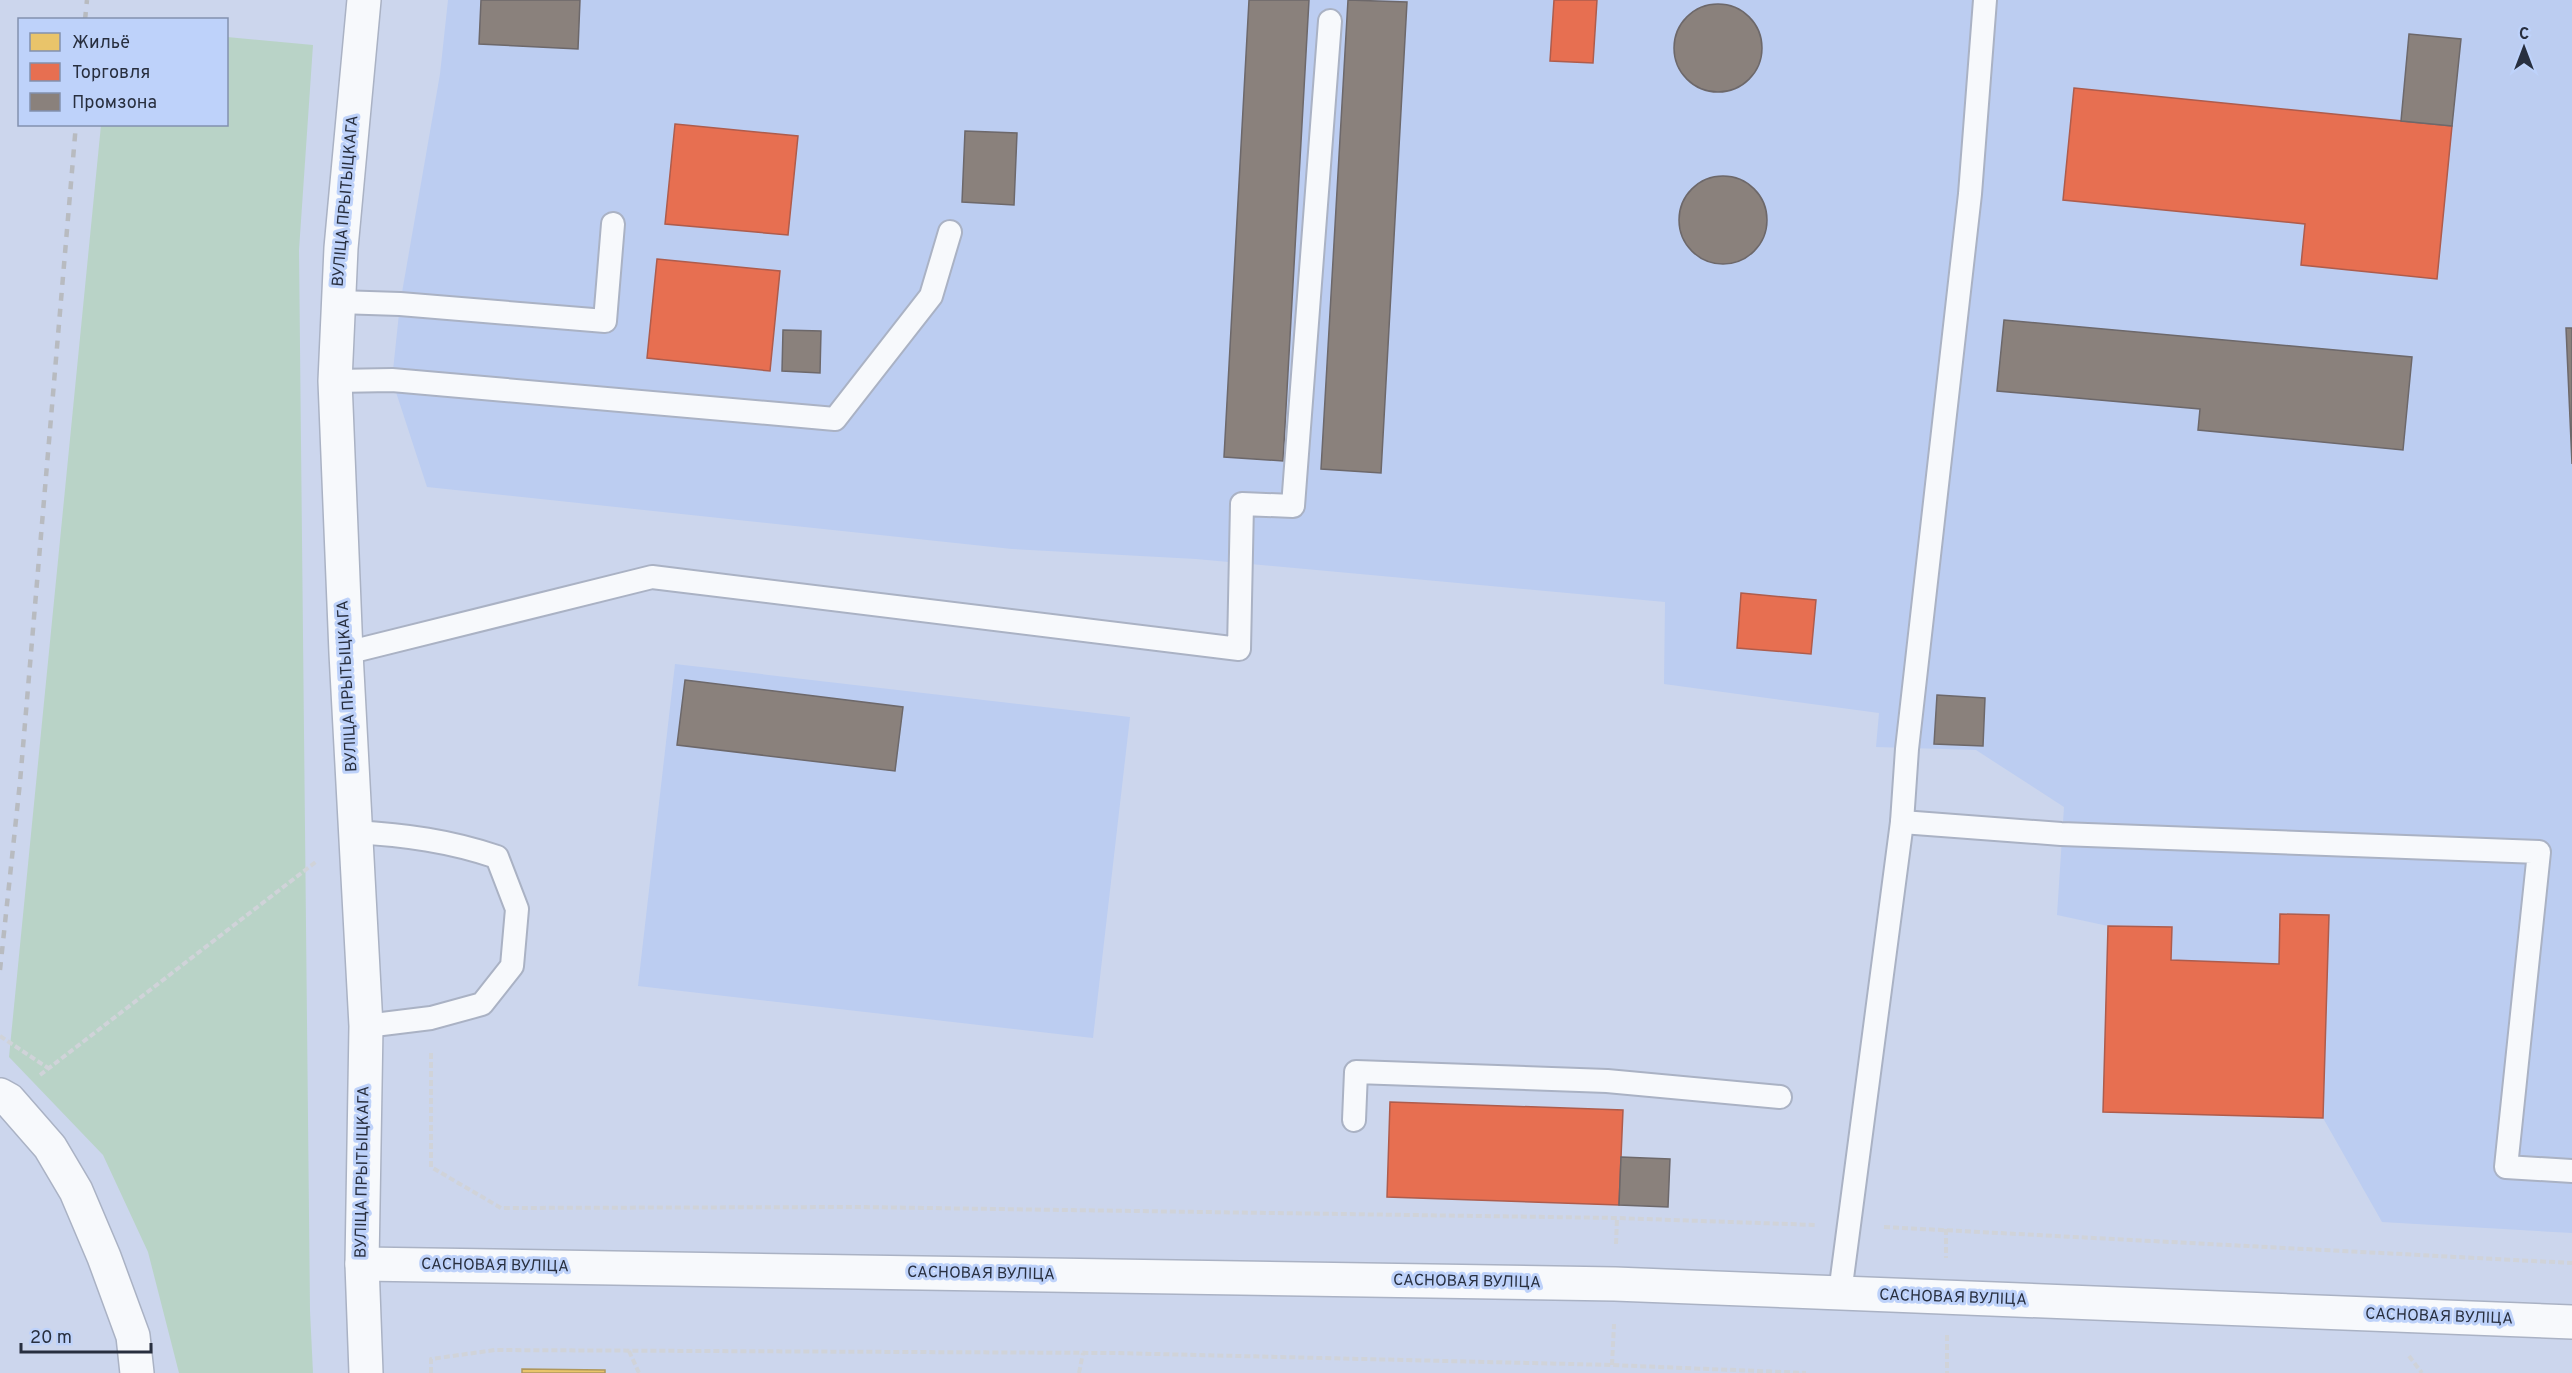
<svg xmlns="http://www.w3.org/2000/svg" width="2572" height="1373" font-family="Overpass,sans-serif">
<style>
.built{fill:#bccdf1}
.green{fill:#b9d3c7}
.homes{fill:#e9c46a;stroke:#af975d;stroke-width:1.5}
.shops{fill:#e76f51;stroke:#ae5c4c;stroke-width:1.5}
.industry{fill:#8a817c;stroke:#6d686a;stroke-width:1.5}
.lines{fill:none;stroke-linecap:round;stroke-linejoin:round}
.service-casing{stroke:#aab2c4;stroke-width:26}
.tertiary-casing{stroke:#aab2c4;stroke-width:36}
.secondary-casing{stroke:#aab2c4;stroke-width:36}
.path{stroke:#d0d3d9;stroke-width:4;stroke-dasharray:6 3;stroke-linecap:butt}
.service{stroke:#f7f9fc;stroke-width:22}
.tertiary{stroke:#f7f9fc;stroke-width:33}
.secondary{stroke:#f7f9fc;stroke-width:33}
.rail{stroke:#b8bbc0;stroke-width:4.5;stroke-dasharray:8 8;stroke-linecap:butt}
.labels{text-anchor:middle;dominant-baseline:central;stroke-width:6;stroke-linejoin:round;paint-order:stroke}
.street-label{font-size:16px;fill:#282f3f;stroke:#bed2fa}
</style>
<rect width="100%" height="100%" fill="#ccd6ed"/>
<g class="built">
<polygon points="448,0 2572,0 2572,1233 2382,1222 2323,1118 2329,916 2280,914 2279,964 2171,960 2172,927 2108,926 2057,915 2064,807 1976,750 1876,747 1879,713 1664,684 1665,602 1196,559 1012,549 427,487 392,380 400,304 440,74"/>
<polygon points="675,664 1130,717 1093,1038 638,986"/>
</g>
<polygon class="green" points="227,37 313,45 299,250 310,1311 313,1373 179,1373 148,1252 103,1155 9,1057 101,125 226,124"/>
<polygon class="homes" points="522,1369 605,1370 605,1373 522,1373"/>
<g class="shops">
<polygon points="1554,0 1597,0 1593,63 1550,61"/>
<polygon points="2074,88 2452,126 2437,279 2301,265 2305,224 2063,200"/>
<polygon points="675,124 798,136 788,235 665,224"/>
<polygon points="657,259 780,271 770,371 647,358"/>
<polygon points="1741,593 1816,600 1811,654 1737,648"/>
<polygon points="2280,914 2329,915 2323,1118 2103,1112 2108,926 2172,927 2171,960 2279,964"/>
<polygon points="1390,1102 1623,1110 1619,1205 1387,1197"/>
</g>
<g class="industry">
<polygon points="481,0 580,0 578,49 479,44"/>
<polygon points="1249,0 1309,0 1283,461 1224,457"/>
<polygon points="1348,0 1407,2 1381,473 1321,469"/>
<circle cx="1718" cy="48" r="44"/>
<polygon points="2409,34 2461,39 2452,126 2401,121"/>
<polygon points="965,131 1017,133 1014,205 962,202"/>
<circle cx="1723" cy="220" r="44"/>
<polygon points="2004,320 2412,357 2403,450 2198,430 2200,409 1997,391"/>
<polygon points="2566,328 2572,328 2572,464"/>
<polygon points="783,330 821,331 820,373 782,371"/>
<polygon points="685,680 903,707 895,771 677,745"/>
<polygon points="1937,695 1985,698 1983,746 1934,744"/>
<polygon points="1621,1157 1670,1159 1668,1207 1619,1205"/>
</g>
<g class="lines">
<g class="service-casing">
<g id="service">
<polyline points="338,302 400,304 605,321 613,224"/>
<polyline points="335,381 392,380 835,419 931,296 950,232"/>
<polyline points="346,653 652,577 1239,649 1242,504 1293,506 1330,21"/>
<polyline points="1902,822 2061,834 2539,852 2506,1167 2572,1171"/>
<path d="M355,832C405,835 450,841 497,857L517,909L512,966L482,1004L431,1018L366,1026"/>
<polyline points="1354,1120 1356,1072 1607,1081 1780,1097"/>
<polyline points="1840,1293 1902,822 1907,749 1970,194 1985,0"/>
</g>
</g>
<g class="tertiary-casing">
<g id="tertiary">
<polyline points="364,0 341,248 335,381 346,653 366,1026 362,1264 366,1373"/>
<polyline points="362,1264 1615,1284 2572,1322"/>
</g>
</g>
<g class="secondary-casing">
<polyline id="secondary" points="0,1095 9,1100 50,1147 76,1191 104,1257 133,1336 137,1373"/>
</g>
<g class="path">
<polyline points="0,1036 48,1068"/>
<polyline points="431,1053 431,1167 501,1208 859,1207 1617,1218 1816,1225"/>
<polyline points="40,1075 317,861"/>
<polyline points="1884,1227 2572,1263"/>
<polyline points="1946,1229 1946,1258"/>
<polyline points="1616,1244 1617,1218"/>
<polyline points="1947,1335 1947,1373"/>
<polyline points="629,1351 639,1373"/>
<polyline points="2409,1356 2422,1373"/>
<polyline points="1612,1365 1614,1324"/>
<polyline points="431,1373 431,1359 495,1350 1114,1353 1612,1365 1806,1373"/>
<polyline points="1079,1373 1083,1353"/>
</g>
<use href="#service" class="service"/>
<use href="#tertiary" class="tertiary"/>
<use href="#secondary" class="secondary"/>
<g class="rail">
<polyline points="85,20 87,0"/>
<polyline points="0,970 20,782 76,124"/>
</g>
</g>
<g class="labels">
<g class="street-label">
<text transform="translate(346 201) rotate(-85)">ВУЛІЦА ПРЫТЫЦКАГА</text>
<text transform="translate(348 686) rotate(-93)">ВУЛІЦА ПРЫТЫЦКАГА</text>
<text transform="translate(363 1172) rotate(-89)">ВУЛІЦА ПРЫТЫЦКАГА</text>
<text transform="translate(495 1266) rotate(1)">САСНОВАЯ ВУЛІЦА</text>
<text transform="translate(981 1274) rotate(1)">САСНОВАЯ ВУЛІЦА</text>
<text transform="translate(1467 1282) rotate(1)">САСНОВАЯ ВУЛІЦА</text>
<text transform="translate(1953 1298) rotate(2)">САСНОВАЯ ВУЛІЦА</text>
<text transform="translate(2439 1317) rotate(2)">САСНОВАЯ ВУЛІЦА</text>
</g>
</g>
<rect x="18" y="18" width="210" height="108" fill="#bed2fa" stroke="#8291af" stroke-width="1.5"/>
<rect x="30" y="33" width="30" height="18" fill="#e9c46a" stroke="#8291af" stroke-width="1.5"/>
<text x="72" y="48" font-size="18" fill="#282f3f">Жильё</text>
<rect x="30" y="63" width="30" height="18" fill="#e76f51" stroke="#8291af" stroke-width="1.5"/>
<text x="72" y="78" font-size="18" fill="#282f3f">Торговля</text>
<rect x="30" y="93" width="30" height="18" fill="#8a817c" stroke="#8291af" stroke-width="1.5"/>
<text x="72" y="108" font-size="18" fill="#282f3f">Промзона</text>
<g transform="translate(2524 48)" stroke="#bed2fa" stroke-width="4.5" paint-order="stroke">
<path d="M0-4.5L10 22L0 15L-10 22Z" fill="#282f3f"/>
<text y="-9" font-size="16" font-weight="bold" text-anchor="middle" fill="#282f3f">С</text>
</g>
<path d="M21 1343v9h130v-9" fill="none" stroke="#282f3f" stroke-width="3"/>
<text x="30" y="1343" font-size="18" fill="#282f3f" stroke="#bed2fa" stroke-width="4.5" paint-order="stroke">20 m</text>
</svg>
